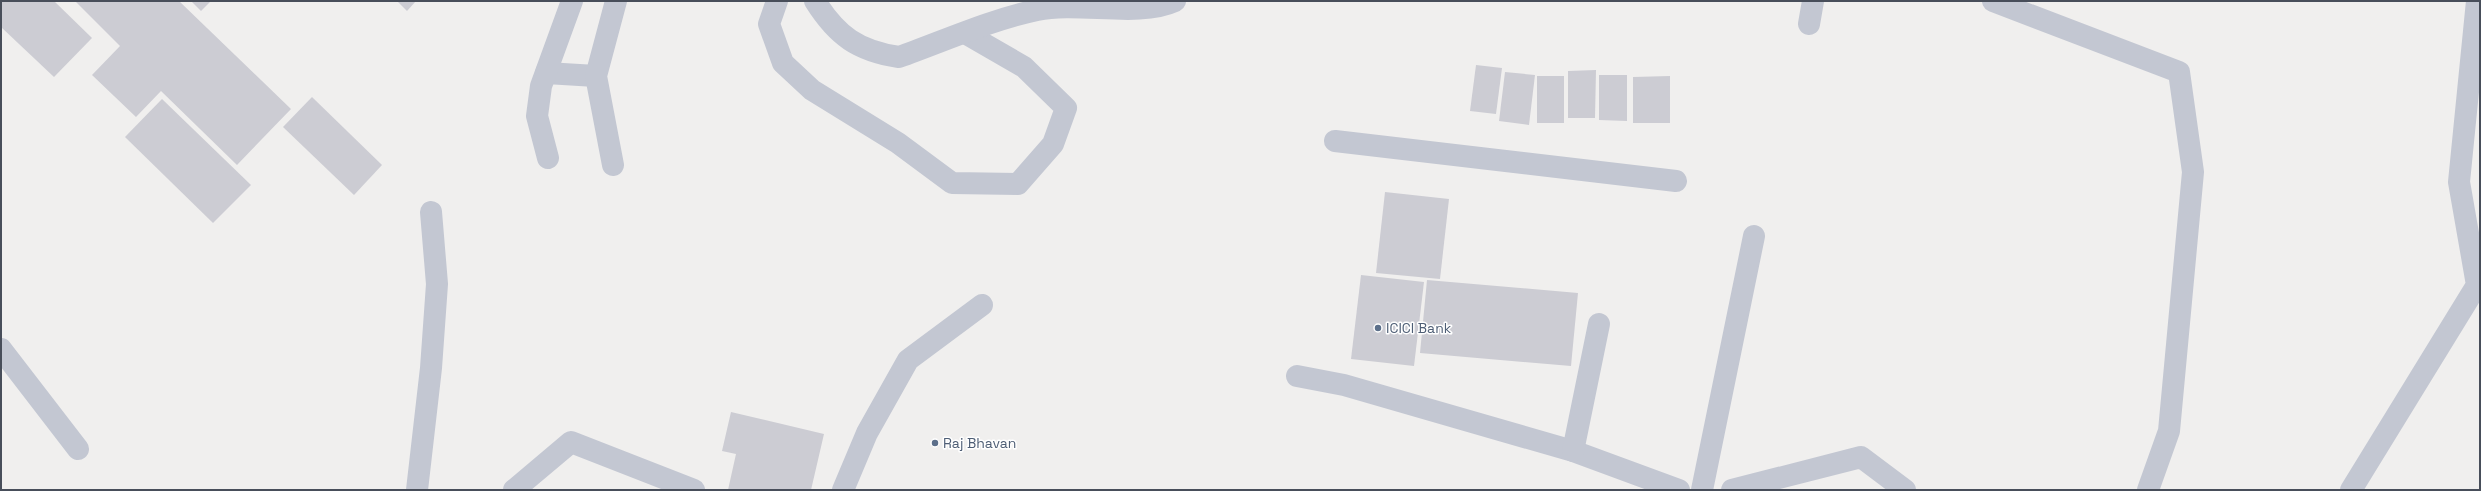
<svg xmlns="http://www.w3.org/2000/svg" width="2481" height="491" font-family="'Space Grotesk',sans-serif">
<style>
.building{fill:#ccccd3}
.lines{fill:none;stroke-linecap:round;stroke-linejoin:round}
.minor{stroke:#c3c7d2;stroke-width:22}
.service-dot{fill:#5c6f8a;stroke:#fff;stroke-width:1.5}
.labels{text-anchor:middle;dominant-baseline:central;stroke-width:3;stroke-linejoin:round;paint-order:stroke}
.service-label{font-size:14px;fill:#4e5e75;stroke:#fff;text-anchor:start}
</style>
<rect width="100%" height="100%" fill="#f0efee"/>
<g class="building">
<polygon points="1,1 54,1 92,38 54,77 1,27"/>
<polygon points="75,1 179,1 291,109 237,165 161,91 136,117 92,75 120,46"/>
<polygon points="191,1 211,1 201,11"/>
<polygon points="397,1 416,1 407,11"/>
<polygon points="1476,65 1502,68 1496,114 1470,111"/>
<polygon points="1596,70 1595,118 1568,118 1568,71"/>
<polygon points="1505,72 1535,75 1529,125 1499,121"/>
<polygon points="1599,75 1627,75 1627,121 1599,120"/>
<rect x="1537" y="76" width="27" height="47"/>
<polygon points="1670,76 1670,123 1633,123 1633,77"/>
<polygon points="312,97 382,165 354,195 283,127"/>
<polygon points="162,99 251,185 213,223 125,137"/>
<polygon points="1385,192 1449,199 1440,279 1376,273"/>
<polygon points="1361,275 1424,282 1414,366 1351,359"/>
<polygon points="1427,280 1578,293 1571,366 1420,353"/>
<polygon points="731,412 824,434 811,490 728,490 736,454 722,451"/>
</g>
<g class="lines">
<g class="minor">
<polyline points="777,1 769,24 783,63 812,90 898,143 952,183 1018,184 1053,144 1066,108 1024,67 965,33"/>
<path d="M815,1C837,36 858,51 899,57C944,41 990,20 1037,10C1079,1 1138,18 1175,1"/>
<polyline points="1993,1 2179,72 2193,172 2169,431 2148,490"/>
<polyline points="1809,24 1813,1"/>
<polyline points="546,73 596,76"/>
<polyline points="1335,141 1676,181"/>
<polyline points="548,158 537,116 541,86 572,1"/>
<polyline points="613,165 596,76 616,1"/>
<polyline points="1,349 78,449"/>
<polyline points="1297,376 1344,385 1573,451 1679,490"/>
<polyline points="1573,451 1599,324"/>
<polyline points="417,490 431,368 437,284 431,212"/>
<polyline points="514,490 571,442 694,490"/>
<polyline points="843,490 867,433 908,360 982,305"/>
<polyline points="1702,490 1754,236"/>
<polyline points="1732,490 1861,457 1905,490"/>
<polyline points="2351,490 2477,285 2459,182 2477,1"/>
</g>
</g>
<g class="service-dot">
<circle cx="1378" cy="328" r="4"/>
<circle cx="935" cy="443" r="4"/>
</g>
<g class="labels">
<g class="service-label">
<text x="1386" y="328">ICICI Bank</text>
<text x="943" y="443">Raj Bhavan</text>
</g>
</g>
<rect width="2481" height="491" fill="none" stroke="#484e5a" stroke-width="4"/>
</svg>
